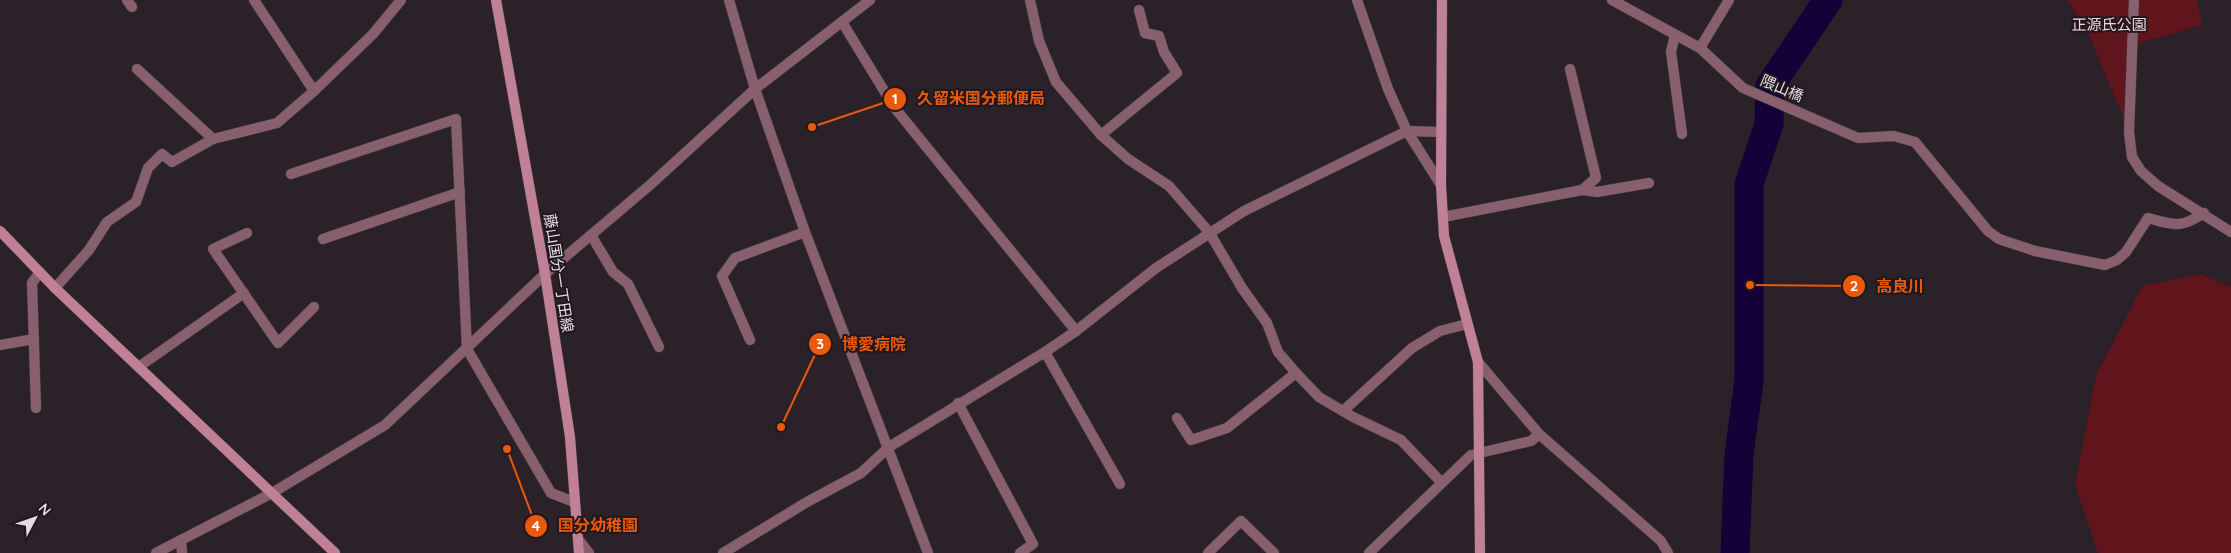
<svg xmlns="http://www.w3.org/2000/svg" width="2231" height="553" font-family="Quicksand,'Noto Sans JP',sans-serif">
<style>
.green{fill:#60141b}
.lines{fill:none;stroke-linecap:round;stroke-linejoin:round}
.river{stroke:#130137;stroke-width:29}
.street-casing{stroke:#483f47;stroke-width:11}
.secondary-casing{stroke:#483f47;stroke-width:11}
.street{stroke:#88606d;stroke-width:10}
.secondary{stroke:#c08196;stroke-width:10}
.labels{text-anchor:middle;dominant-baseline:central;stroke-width:4;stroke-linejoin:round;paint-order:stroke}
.park-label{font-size:15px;fill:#f3d8d7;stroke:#21181f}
.street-label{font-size:15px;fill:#e3dde2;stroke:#21181f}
.leader{fill:none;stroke:#e8590c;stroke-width:2}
.callout-dot{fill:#e8590c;stroke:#21181f;stroke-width:2}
.mark-label{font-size:15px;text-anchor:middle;font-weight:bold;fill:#fff}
.callout-label{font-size:16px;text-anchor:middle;font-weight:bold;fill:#e8590c;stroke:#21181f;stroke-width:4;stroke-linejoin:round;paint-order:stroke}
</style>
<rect width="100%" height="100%" fill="#2b2129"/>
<g class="green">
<polygon points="2067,0 2197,0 2202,25 2133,45 2129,132 2088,32"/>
<polygon points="2200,274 2231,287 2231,553 2098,553 2075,484 2096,376 2142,286"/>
</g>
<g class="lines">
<polyline class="river" points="1735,553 1739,454 1749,381 1749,184 1769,124 1770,86 1828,0"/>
<g class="street-casing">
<g id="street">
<polyline points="127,0 132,7"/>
<polyline points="254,0 314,91"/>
<polyline points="729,0 755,89 805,232 928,553"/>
<polyline points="1030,0 1039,41 1056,82 1101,135 1128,159 1169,186 1209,232 1242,288 1267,323 1278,352 1296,373 1319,397 1353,417 1401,440 1441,482"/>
<polyline points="1357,0 1388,89 1407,131 1441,185"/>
<path d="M1612,0L1700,48L1743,88L1858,138L1894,136L1915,142L1988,231L1999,239L2035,251L2105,265L2117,260L2126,252L2148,218C2174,225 2180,229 2204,213"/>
<polyline points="2134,0 2129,132 2132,157 2141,171 2158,186 2231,232"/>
<polyline points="842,22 894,107 1076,331"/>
<polyline points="1675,35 1671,52 1682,134"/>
<polyline points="1700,48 1729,0"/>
<polyline points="137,69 213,139"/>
<polyline points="1570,69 1596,178 1582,190"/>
<polyline points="1101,135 1177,73 1164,52 1159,36 1145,33 1139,10"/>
<polyline points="291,174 456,119 467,349 551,493 574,502"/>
<polyline points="1443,217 1582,190 1597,192 1649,183"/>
<polyline points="247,233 213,249 278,343 314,307"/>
<polyline points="591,235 613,272 628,284 659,347"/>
<polyline points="323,239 460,192"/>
<polyline points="55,288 89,250 107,222 136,202 148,168 162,154 172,162 213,139 277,123 314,91 373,34 401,0"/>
<polyline points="750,340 722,276 735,258 805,232"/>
<polyline points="0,345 34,339"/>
<polyline points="1045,352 1120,484"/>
<polyline points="1478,362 1539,434"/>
<polyline points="140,366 244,293"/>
<polyline points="958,403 1033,544 1020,553"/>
<polyline points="36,408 32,283 40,272"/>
<polyline points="1343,411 1412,348 1440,331 1467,324"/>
<polyline points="1177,418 1191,440 1227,428 1296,373"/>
<polyline points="181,540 182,553"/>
<polyline points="579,540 589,553"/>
<polyline points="156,553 272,493 385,425 545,274 650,185 755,89 870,0"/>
<polyline points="723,553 807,502 861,473 889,447 1045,352 1076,331 1156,268 1244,211 1407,131 1441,132"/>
<polyline points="1208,553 1241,521 1274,553"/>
<polyline points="1369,553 1471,455 1531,441 1539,434 1661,541 1668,553"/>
</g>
</g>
<g class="secondary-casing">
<g id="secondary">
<polyline points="496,0 545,274 570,437 579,553"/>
<polyline points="1442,0 1441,185 1444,236 1478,362 1480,553"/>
<polyline points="0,231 55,288 335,553"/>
</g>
</g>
<use href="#street" class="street"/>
<use href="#secondary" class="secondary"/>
</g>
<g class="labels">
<g class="park-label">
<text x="2109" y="24">正源氏公園</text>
</g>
<g class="street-label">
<text transform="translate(1782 88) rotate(23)">隈山橋</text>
<text transform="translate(559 273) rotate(81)">藤山国分一丁田線</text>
</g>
</g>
<path class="leader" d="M812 127L895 99M1750 285L1854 286M781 427L820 344M507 449L536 526"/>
<g class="callout-dot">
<circle cx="812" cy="127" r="5"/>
<circle cx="1750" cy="285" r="5"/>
<circle cx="781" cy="427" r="5"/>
<circle cx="507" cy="449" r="5"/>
<circle cx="895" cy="99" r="12"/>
<circle cx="1854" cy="286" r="12"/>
<circle cx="820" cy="344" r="12"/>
<circle cx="536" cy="526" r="12"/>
</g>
<g class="mark-label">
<text x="895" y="104">1</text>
<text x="1854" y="291">2</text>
<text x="820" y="349">3</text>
<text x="536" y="531">4</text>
</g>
<g class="callout-label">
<text x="981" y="104">久留米国分郵便局</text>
<text x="1900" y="292">高良川</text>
<text x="874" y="350">博愛病院</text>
<text x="598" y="531">国分幼稚園</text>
</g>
<g transform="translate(35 518) rotate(49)" stroke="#21181f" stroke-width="4" paint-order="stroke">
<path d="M0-4L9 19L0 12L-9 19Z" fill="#e3dde2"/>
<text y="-8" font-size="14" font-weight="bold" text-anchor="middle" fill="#e3dde2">N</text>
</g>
</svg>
